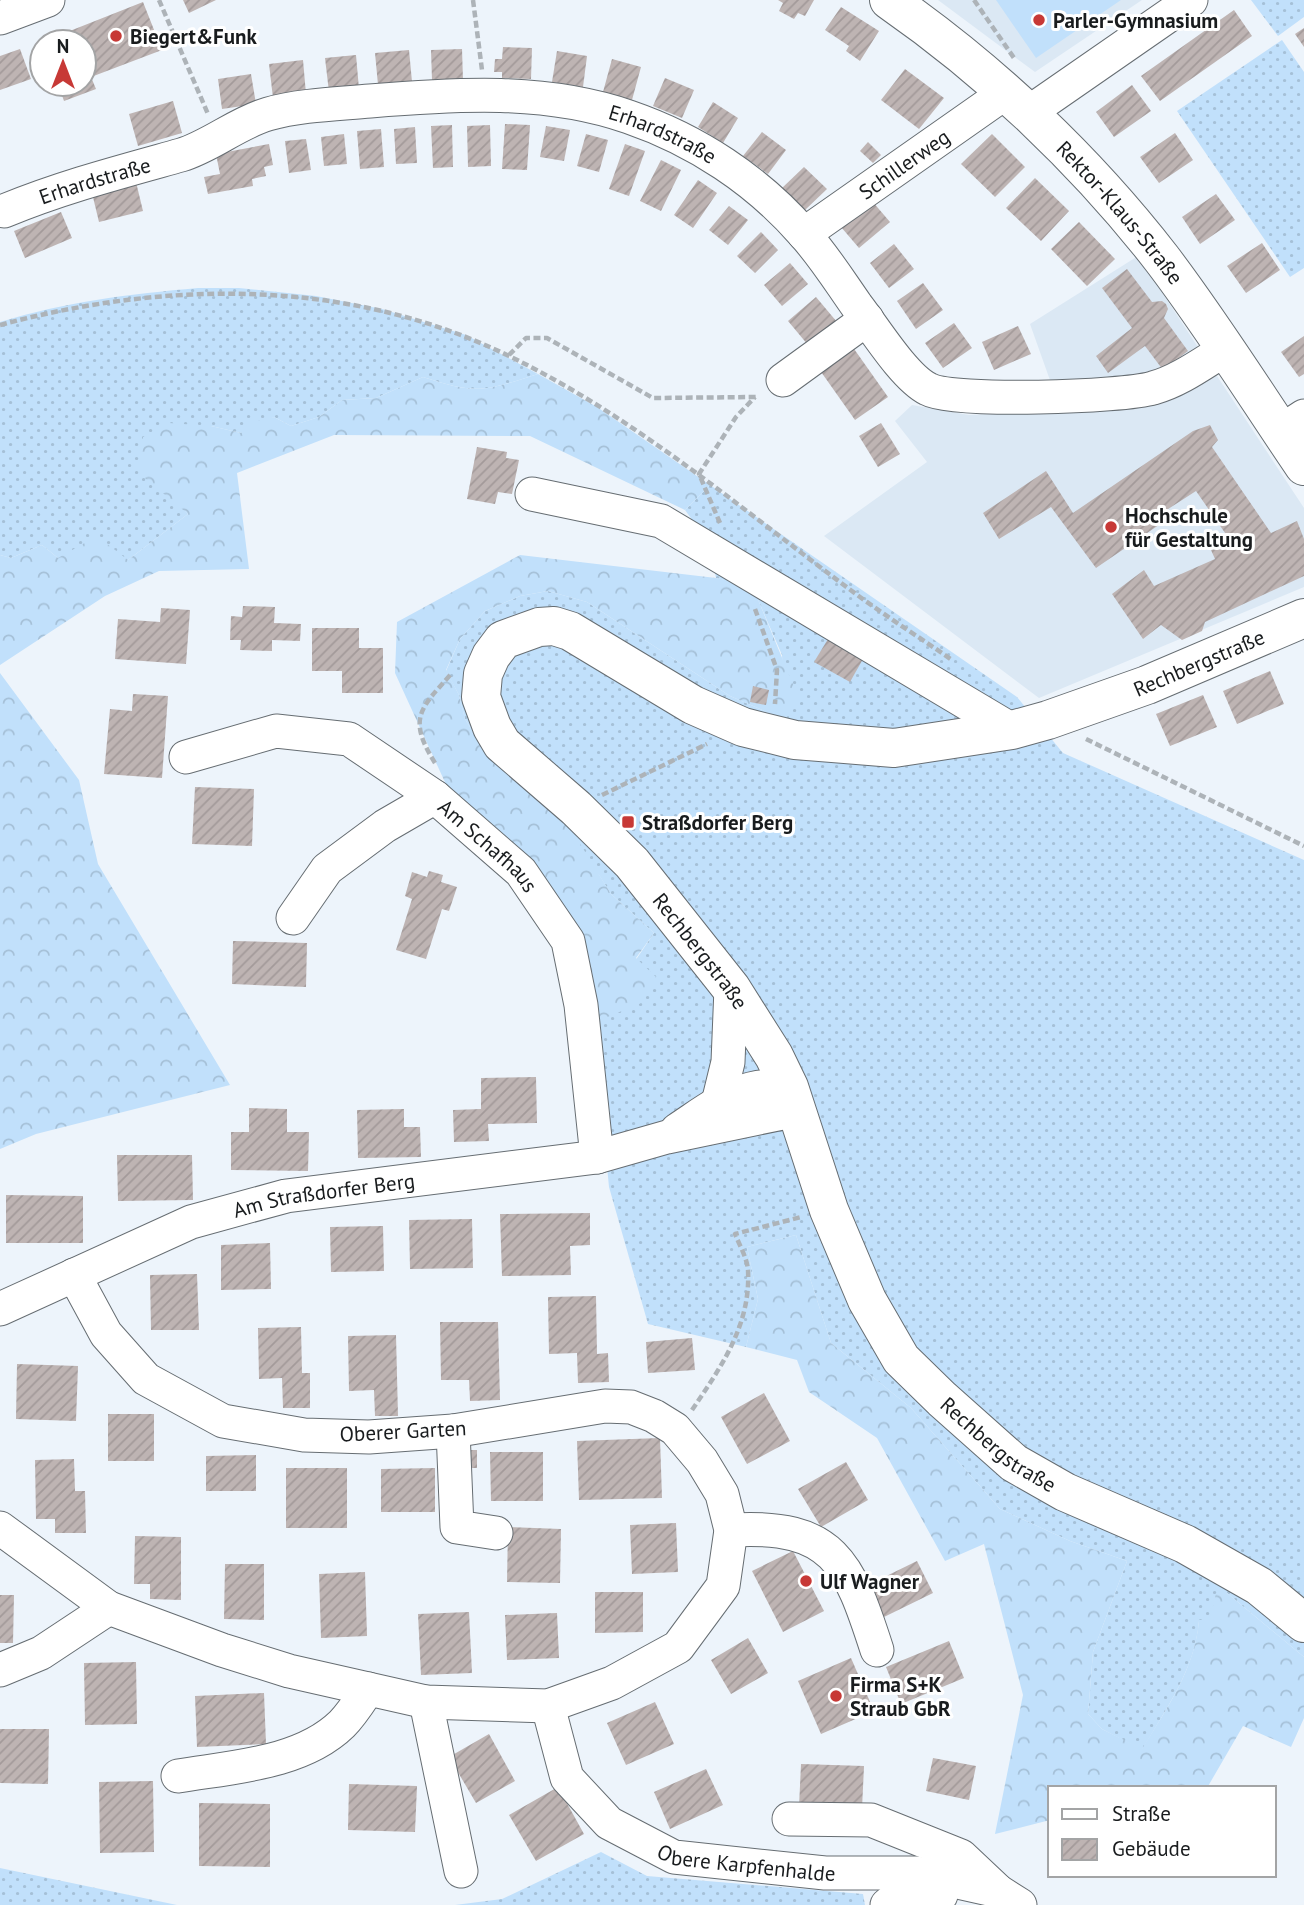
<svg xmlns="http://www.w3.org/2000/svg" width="1304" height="1905" font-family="'PT Sans',sans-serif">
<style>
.built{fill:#dbe8f4}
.grass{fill:url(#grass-dots)}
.forest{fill:url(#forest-crowns)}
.park{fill:#c1e0fb}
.building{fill:url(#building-hatch)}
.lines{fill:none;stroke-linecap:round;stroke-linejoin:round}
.minor-casing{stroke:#666d72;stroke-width:35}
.major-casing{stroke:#666d72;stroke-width:40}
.path{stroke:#adb3b8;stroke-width:4.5;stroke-dasharray:7 3.5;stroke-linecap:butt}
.minor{stroke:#fff;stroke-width:33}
.major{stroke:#fff;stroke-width:38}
.poi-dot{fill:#c73936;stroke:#fff;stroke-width:2.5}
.labels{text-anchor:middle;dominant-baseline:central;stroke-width:6;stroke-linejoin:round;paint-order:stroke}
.poi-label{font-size:21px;font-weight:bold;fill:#191c1e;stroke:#fff;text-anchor:start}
.street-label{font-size:21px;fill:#191c1e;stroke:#fff}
</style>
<defs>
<pattern id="grass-dots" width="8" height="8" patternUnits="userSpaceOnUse" patternTransform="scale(1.75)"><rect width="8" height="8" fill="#c1e0fb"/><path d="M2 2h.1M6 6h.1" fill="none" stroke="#a5c0d7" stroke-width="1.8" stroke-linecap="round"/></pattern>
<pattern id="forest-crowns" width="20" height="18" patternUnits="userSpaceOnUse" patternTransform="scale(1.75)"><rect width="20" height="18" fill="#c1e0fb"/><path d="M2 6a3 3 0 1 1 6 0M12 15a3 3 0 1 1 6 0" fill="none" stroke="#a5c0d7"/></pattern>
<pattern id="building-hatch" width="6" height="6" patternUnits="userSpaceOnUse" patternTransform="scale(1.75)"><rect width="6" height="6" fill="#beb4b3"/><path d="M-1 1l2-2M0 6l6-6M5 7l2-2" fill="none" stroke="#a39a9a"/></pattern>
</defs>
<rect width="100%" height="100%" fill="#edf4fb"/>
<g class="built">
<polygon points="938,0 1142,0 1035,72"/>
<polygon points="1138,256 1304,508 1304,587 1039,698 824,536 927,462 895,421 912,405 969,415 1053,412 1051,383 1030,324"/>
</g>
<g class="grass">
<polygon points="1251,0 1304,0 1304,17 1278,36"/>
<polygon points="1282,40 1304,72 1304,268 1290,277 1177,111"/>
<path d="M198,288H239L316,296L382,309L466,335L538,374C484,391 478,395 423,377L376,398L342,400L319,417L291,426L274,417L241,433L211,426L172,499L188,514L128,560L58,558L42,545L11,558L0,555V322C65,302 130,294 198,288Z"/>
<path d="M710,485L1017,697L1063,753L1304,860V1657L1227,1593L1210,1620L1199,1621C1195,1669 1166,1709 1142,1750L1102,1729L1088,1714L1093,1652L1127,1561L1070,1541L1000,1509L911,1408L831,1343L796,1235L747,1247L758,1299L746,1347L648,1324L609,1187L593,1023L654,933L611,894L599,875L486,753L465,719L459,695L446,671L460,639L485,611L520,596L548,591L587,602L730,696L785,720L782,655L752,586L716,578L709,543L685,510Z"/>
<polygon points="601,1852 647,1876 863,1894 865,1905 455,1905 502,1899"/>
<polygon points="0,1868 177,1905 0,1905"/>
</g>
<g class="forest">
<path d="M538,374L597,407L710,485L685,510L530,436L334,435L237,473L249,569L159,571L105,596L0,665V555L11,558L42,545L58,558L97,536L128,560L188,514L140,474L143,437L169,423L211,426L241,433L252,422L274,417L291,426L319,417L342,400L376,398L423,377C478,395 484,391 538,374Z"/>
<polygon points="520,555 716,578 752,585 799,699 785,720 730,696 587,602 548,591 520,596 485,611 460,639 446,670 459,695 465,719 486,753 568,824 611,894 654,933 636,958 656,977 641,1003 593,1023 588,959 449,791 395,673 397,622"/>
<polygon points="0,673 79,780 98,864 230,1085 36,1134 0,1149"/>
<path d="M796,1235L831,1343L911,1408L1000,1509L1070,1541L1127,1561L1093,1652L1088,1714L1102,1729L1142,1749C1167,1708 1195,1669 1199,1620L1210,1619L1216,1593H1227L1304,1657V1718L1291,1747L1243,1726L1207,1788H1050V1820L995,1834L1023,1695L984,1544L945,1561L877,1438L809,1392L797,1360L746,1347L758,1299L747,1247Z"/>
</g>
<polygon class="park" points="996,0 1121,0 1036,58"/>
<g class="building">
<polygon points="183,0 216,0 189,13"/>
<polygon points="778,0 814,0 805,16 798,13 794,19 779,11 783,3"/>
<polygon points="143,2 162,50 91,77 96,89 64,101 58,84 84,84 84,42 42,42"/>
<polygon points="841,7 879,31 860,61 846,51 849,46 825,30"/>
<polygon points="1234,10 1252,36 1160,101 1141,76"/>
<polygon points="1304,28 1304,47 1295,34"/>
<polygon points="503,47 532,48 531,79 502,78 502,72 494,72 495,59 502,59"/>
<polygon points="20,49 31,79 0,90 0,56"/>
<polygon points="462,49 463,80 432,80 431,50"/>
<polygon points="409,50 412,82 378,85 375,53"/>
<polygon points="557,51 587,56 583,87 552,82"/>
<polygon points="356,55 359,89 329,92 325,58"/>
<polygon points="612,59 641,67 632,100 603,92"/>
<polygon points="303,60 306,94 273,98 269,64"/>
<polygon points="905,69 944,98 919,129 881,100"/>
<polygon points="251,74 256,104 222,109 218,79"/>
<polygon points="665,78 694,90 682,118 653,106"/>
<polygon points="1132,85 1151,111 1114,137 1096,112"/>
<polygon points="173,101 182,133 138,146 129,114"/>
<polygon points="713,102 738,118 723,143 698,127"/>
<polygon points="505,124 530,125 527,170 502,169"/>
<polygon points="452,125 453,167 433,168 431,126"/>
<polygon points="490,125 491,166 468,167 467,126"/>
<polygon points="546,126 570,130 564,161 540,157"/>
<polygon points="415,127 417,163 396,164 394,129"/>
<polygon points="381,129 384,167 360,169 357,131"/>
<polygon points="762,132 786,150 768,174 743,156"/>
<polygon points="1175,133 1193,160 1159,183 1140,157"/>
<polygon points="344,134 347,164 324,166 321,137"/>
<polygon points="586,134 608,140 599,172 577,166"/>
<polygon points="992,134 1025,167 995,197 961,164"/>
<polygon points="306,139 311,170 289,173 285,141"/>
<polygon points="868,142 881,155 873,163 860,151"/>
<polygon points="269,144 273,165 264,167 266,176 252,179 253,186 208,194 204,177 220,174 216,154"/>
<polygon points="625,144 645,151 629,196 609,189"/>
<polygon points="661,160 681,170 661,211 640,201"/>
<polygon points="804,167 827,189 804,211 782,188"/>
<polygon points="1035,178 1069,211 1041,241 1006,208"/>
<polygon points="698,180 717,193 693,228 674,215"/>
<polygon points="136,182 143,211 99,222 92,193"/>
<polygon points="1216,194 1235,220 1200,244 1182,217"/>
<polygon points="872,201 890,222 859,248 841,227"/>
<polygon points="729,206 748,220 728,245 709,230"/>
<polygon points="61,212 72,238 25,258 14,231"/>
<polygon points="1079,222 1115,259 1087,286 1051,249"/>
<polygon points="761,232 778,250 755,273 737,256"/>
<polygon points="1262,243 1280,270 1246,293 1227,266"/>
<polygon points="894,244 914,269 889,288 870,263"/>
<polygon points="790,263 808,284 782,306 764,285"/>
<polygon points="1127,269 1152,302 1162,301 1166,304 1168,309 1164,318 1188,351 1163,370 1145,346 1108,373 1096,356 1132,328 1102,288"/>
<polygon points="923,283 943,310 916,329 897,301"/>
<polygon points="816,297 837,322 808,345 788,321"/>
<polygon points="954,323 972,348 943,368 925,343"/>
<polygon points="1018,326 1031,354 994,370 982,342"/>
<polygon points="1304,336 1304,374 1299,377 1281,352"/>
<polygon points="852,346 888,397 855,420 819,369"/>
<polygon points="881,423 900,454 878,467 859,436"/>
<polygon points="1210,425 1218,440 1212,447 1271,533 1297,521 1304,539 1304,576 1205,622 1202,631 1182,640 1161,625 1143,639 1112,594 1144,570 1154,586 1215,559 1211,550 1232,543 1196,491 1165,511 1169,518 1096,568 1051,507 999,539 983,513 1046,471 1073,513 1193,431"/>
<polygon points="477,447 507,452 506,458 519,460 512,494 498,492 495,504 467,499"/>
<polygon points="243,606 275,607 274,623 301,624 300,641 272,640 272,651 240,650 241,640 230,640 231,616 242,617"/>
<polygon points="161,608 190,610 186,664 115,659 118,619 160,622"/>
<polygon points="312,628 359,628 359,648 383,648 383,693 342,693 342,671 312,671"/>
<polygon points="828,639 863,659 850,682 814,662"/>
<polygon points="1270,671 1284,704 1237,724 1223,691"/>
<polygon points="753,686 769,690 766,705 750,702"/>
<polygon points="133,694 168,696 162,778 104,774 110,709 132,711"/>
<polygon points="1203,695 1217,727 1170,746 1156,714"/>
<polygon points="195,787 254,789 252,846 192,844"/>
<polygon points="429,871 443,875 441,882 457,887 449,911 442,909 426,959 396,950 412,899 405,896 412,872 427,877"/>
<polygon points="233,941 307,943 306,987 232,984"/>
<polygon points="536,1077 537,1123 488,1124 489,1141 454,1142 453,1110 481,1109 481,1078"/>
<polygon points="249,1108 287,1109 287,1132 309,1132 308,1171 231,1170 231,1132 249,1132"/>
<polygon points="404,1109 404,1127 420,1127 421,1157 358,1158 357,1110"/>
<polygon points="117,1155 192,1155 193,1200 118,1201"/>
<polygon points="6,1195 83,1196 83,1243 6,1243"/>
<polygon points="590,1213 590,1245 570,1246 571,1275 502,1276 500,1214"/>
<polygon points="472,1219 473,1268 410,1269 409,1220"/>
<polygon points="383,1226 384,1271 331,1272 330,1227"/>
<polygon points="270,1243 271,1289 221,1290 221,1245"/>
<polygon points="197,1274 199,1330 151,1330 150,1275"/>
<polygon points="596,1296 597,1354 608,1353 609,1382 578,1383 577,1353 549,1354 548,1297"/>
<polygon points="440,1322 498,1322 500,1400 470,1401 469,1380 441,1380"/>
<polygon points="301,1327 302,1373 310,1373 310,1408 283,1408 282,1378 259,1379 258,1328"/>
<polygon points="396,1335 398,1416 375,1416 374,1390 349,1391 348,1336"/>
<polygon points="692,1338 695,1370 648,1373 646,1342"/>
<polygon points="17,1364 78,1366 76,1421 16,1419"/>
<polygon points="764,1393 790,1441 747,1464 721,1417"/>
<rect x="108" y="1414" width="46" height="47"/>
<polygon points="660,1438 662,1498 579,1500 577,1441"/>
<rect x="462" y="1450" width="15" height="18"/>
<polygon points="490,1452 543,1452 543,1501 491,1501"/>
<polygon points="256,1455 256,1491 206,1491 206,1456"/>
<polygon points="74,1459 75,1491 85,1491 86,1533 55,1533 55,1519 36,1519 35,1460"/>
<polygon points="846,1462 868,1500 821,1527 798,1489"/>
<rect x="286" y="1468" width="61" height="60"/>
<polygon points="435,1468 435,1512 381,1512 381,1469"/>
<polygon points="676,1523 678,1572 632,1574 630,1525"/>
<polygon points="508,1527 561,1529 560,1583 507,1582"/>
<polygon points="135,1536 181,1537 181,1600 150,1599 150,1584 134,1584"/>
<polygon points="793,1551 824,1611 783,1632 752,1571"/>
<polygon points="917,1561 933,1593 884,1617 868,1585"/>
<polygon points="225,1564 264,1564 264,1620 224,1619"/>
<polygon points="365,1572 367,1636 321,1638 319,1574"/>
<polygon points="595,1592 643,1592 643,1632 595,1633"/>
<polygon points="0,1595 14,1595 13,1643 0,1643"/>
<polygon points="469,1612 472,1673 421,1675 418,1614"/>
<polygon points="557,1613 559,1658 507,1660 505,1615"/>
<polygon points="748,1638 768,1673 731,1694 711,1660"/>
<polygon points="949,1641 964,1678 901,1704 886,1667"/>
<polygon points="851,1658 874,1711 821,1734 798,1681"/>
<polygon points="136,1662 137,1724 85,1725 84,1663"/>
<polygon points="264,1693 266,1744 197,1747 195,1696"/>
<polygon points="655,1702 674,1744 626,1765 607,1723"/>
<polygon points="0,1729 49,1729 48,1784 0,1783"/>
<polygon points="489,1734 515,1781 476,1803 449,1757"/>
<polygon points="933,1758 976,1766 969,1800 926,1791"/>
<polygon points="801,1764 864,1766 862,1809 799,1807"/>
<polygon points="706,1769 723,1805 670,1829 654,1792"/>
<polygon points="153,1781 154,1852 100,1853 99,1782"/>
<polygon points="349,1784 417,1786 415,1832 348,1830"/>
<polygon points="558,1787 584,1834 536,1861 509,1815"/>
<polygon points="199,1803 270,1804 270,1867 199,1866"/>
</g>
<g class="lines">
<g class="minor-casing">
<g id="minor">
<polyline points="0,18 48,0"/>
<polyline points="1028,113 1191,0"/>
<path id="s1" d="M4,211C62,187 120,172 181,155C211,146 237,123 268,114C300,105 337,104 370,101C456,94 546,88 629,117C696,140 757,180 804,234C824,256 840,282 857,306C874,328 904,377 928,389C953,403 1123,397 1153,388C1179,381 1203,363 1226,349"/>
<path id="s2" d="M804,234L1005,93"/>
<polyline points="783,380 867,319"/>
<polyline points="1281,431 1304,416"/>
<polyline points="532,494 661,521 1012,730"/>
<path id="s3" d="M186,757L276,731L349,739L435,797L521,872L568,941L581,1005L597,1157"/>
<polyline points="293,918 327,869 385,826 435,797"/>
<polyline points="718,1103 728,1062 731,988"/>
<path d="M677,1130C715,1105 741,1081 789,1087"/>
<path id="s4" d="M0,1309L191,1222L286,1196L597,1157L667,1137L797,1110"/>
<polyline points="453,1431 457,1527 496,1533"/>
<polyline points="0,1528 109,1608 222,1650 289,1671 426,1702 548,1706 612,1683 678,1647 723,1586 731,1530 722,1494 702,1461 675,1429 654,1416 631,1407 605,1406 453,1431 369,1437 304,1435 223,1421 146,1379 106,1334 74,1275"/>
<path d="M731,1530C834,1524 849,1563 877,1650"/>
<polyline points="0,1670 41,1653 109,1608"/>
<polyline points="426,1702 461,1871"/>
<path id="s5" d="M548,1706L567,1778L609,1823L674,1857L825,1873H917L998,1891L1020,1905"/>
<path d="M178,1776C231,1767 301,1764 342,1724C352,1714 360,1701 368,1689"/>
<polyline points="789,1819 871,1820 961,1856 996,1889"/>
<path d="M887,1905C903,1889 919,1893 941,1895"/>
</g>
</g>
<g class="major-casing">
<g id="major">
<path id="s6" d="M889,0C991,71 1086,161 1162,259C1213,326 1257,397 1304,466"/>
<path id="s7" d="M1304,618L1147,685L1048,720L1012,730L894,748L795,740L743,727L693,705L570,631L554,626L539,627L503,640L491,656L483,674L481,697L492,727L502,744L576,808L632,863L731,988L774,1056L789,1087L829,1210L867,1300L901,1359L942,1399L1014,1463L1065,1492L1185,1544L1259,1586L1304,1623"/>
</g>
</g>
<g class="path">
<polyline points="159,0 208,114"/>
<polyline points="473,0 482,70"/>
<polyline points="974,0 1014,58"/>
<path d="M0,325C167,280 350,278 509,356C637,418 746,513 860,597C890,619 922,639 952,660"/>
<polyline points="509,355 526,338 547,338 653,398 756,397"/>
<polyline points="720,523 699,474 736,417 755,397"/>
<polyline points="755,609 777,670 775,704"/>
<polyline points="1086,739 1304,846"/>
<path d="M435,763C407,718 420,709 452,673"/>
<polyline points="602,795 707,744"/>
<path d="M692,1410C721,1367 751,1325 748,1270C747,1258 739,1244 735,1234L801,1217"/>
</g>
<use href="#minor" class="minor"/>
<use href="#major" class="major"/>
</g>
<g class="poi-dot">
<circle cx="1039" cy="20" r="7"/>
<circle cx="116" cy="36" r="7"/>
<circle cx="1111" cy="527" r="7"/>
<rect x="621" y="815" width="14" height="14" rx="3.5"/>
<circle cx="806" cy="1581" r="7"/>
<circle cx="836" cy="1696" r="7"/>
</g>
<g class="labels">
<g class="poi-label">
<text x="1053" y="20">Parler-Gymnasium</text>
<text x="130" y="36">Biegert&amp;Funk</text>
<text x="1125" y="515">Hochschule<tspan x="1125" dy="24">für Gestaltung</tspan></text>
<text x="642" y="822">Straßdorfer Berg</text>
<text x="820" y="1581">Ulf Wagner</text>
<text x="850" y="1684">Firma S+K<tspan x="850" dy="24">Straub GbR</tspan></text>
</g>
<g class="street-label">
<text stroke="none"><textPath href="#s1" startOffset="684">Erhardstraße</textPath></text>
<text stroke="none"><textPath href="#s2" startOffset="122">Schillerweg</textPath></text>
<text stroke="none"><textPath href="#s1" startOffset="96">Erhardstraße</textPath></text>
<text stroke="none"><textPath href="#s6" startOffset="315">Rektor-Klaus-Straße</textPath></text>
<text transform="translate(1199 663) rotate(-23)">Rechbergstraße</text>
<text stroke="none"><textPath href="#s3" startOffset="343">Am Schafhaus</textPath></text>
<text stroke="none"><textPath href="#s7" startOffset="1256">Rechbergstraße</textPath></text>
<text stroke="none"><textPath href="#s4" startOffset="346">Am Straßdorfer Berg</textPath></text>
<text transform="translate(403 1431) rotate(-3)">Oberer Garten</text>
<text stroke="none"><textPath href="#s7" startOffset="1844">Rechbergstraße</textPath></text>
<text stroke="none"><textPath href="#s5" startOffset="282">Obere Karpfenhalde</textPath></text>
</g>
</g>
<rect x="1048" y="1786" width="228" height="91" fill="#ffffff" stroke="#a3a4a5" stroke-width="2"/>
<rect x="1062" y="1809" width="35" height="10" fill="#ffffff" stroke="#a3a4a5" stroke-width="2"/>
<text x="1112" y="1821" font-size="21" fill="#191c1e">Straße</text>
<rect x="1062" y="1839" width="35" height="21" fill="url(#building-hatch)" stroke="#a3a4a5" stroke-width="2"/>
<text x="1112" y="1856" font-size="21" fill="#191c1e">Gebäude</text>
<g transform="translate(63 63)"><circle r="33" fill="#ffffff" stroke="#a3a4a5" stroke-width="2"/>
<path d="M0-5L12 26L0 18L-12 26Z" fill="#c73936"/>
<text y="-10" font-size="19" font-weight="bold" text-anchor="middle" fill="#191c1e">N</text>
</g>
</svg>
